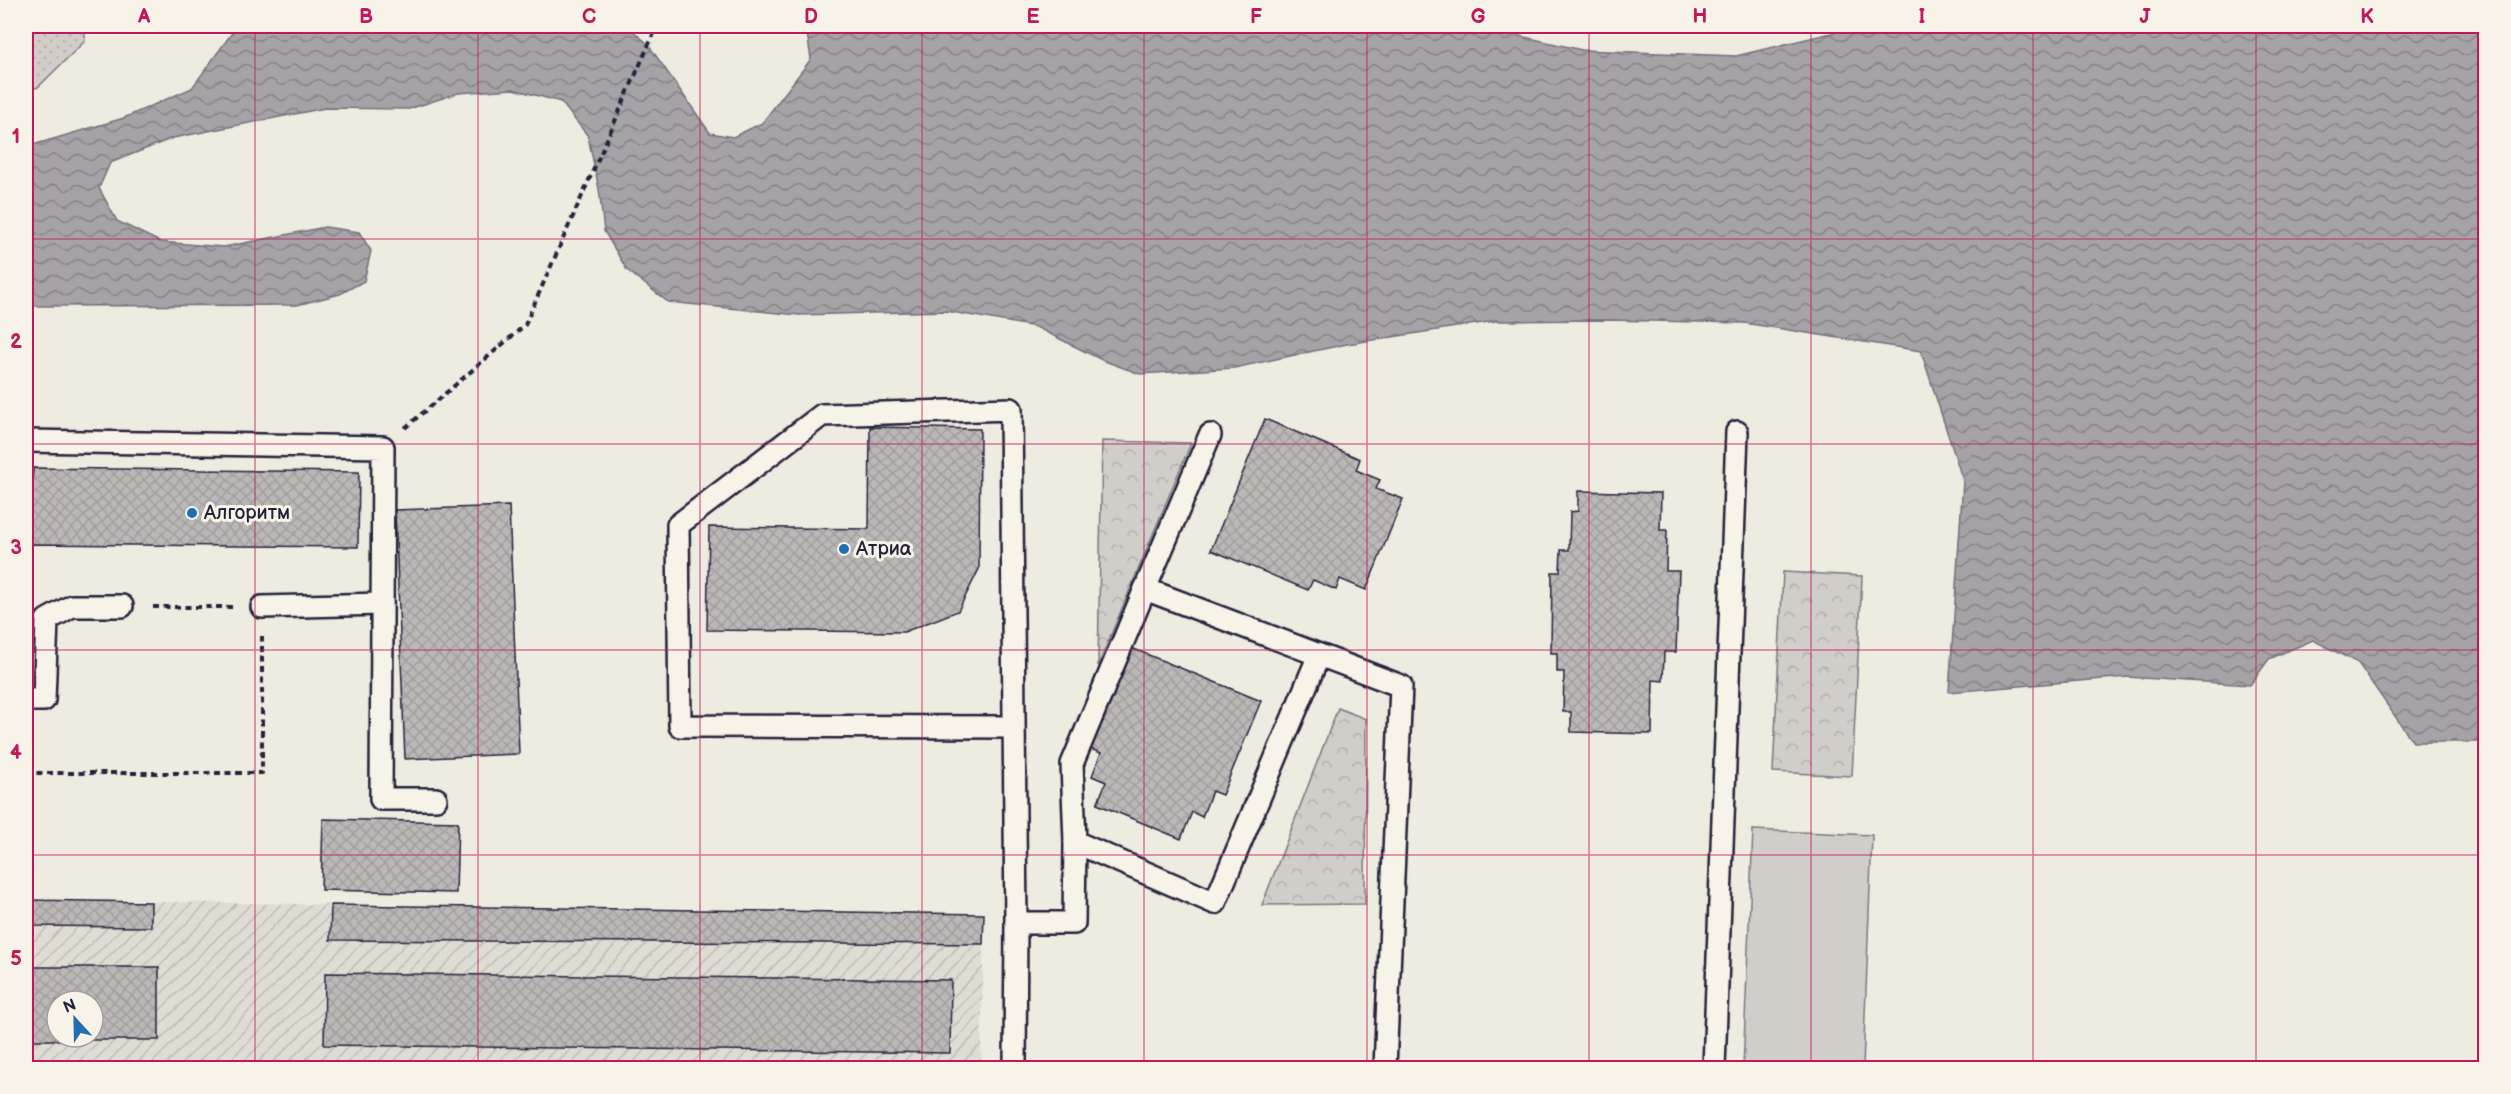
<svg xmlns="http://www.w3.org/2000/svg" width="2511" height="1094" font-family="'Balsamiq Sans',sans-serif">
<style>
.industrial{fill:url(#industrial-furrows);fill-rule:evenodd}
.grass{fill:url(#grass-dots);stroke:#7a7882;stroke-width:1.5}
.park{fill:url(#park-crowns);stroke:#7a7882;stroke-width:1.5}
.pitch{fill:#d1cdc9;stroke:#7a7882;stroke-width:1.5}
.water{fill:url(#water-waves);stroke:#716f7b;stroke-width:1.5}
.building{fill:url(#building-cross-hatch);stroke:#22223b;stroke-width:1.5;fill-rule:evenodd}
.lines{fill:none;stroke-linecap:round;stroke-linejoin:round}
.service-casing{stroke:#22223b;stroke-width:26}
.path{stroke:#22223b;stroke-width:4;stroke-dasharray:6 4.5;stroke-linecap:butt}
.service{stroke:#f7f3e8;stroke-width:21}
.grid{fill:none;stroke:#c2185b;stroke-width:1.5;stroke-opacity:0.55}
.poi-dot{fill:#1f6fb2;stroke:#f7f3e8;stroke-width:2}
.labels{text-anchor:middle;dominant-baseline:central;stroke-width:6;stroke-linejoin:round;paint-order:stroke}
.poi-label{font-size:20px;fill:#22223b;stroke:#f7f3e8;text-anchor:start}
.neatline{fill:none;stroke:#c2185b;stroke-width:2}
.grid-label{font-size:20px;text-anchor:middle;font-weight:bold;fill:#c2185b}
</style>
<defs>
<pattern id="industrial-furrows" width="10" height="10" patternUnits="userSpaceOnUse" patternTransform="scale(1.5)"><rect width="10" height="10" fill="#dfdcd4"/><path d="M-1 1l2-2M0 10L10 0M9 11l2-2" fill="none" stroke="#bfbcb7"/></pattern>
<pattern id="grass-dots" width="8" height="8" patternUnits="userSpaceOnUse" patternTransform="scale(1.5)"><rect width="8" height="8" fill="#d1cdc9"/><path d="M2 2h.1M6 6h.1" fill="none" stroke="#b3b0ae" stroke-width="1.8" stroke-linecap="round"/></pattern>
<pattern id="park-crowns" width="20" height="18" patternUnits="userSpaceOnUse" patternTransform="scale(1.5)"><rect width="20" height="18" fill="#d1cdc9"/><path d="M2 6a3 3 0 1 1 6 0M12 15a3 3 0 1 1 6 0" fill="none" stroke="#b3b0ae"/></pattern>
<pattern id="water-waves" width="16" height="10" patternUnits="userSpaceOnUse" patternTransform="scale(1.5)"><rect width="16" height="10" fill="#a6a3a6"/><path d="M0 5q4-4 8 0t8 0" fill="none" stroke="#878488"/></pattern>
<pattern id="building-cross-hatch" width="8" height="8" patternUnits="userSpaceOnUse" patternTransform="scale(1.5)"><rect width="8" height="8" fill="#bbb8b7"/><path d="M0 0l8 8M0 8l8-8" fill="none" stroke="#a09e9e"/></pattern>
</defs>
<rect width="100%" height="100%" fill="#eeebe1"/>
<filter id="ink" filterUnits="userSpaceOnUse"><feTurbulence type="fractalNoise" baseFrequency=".0167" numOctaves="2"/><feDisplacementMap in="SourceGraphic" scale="12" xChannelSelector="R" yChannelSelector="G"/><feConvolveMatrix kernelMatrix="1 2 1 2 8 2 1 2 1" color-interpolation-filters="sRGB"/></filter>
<g filter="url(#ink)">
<path class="industrial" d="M26,900L984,914L981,1068H26ZM57,1001H93V1037H57Z"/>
<polygon class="grass" points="26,26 85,26 85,41 38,87 26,91"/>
<g class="park">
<polygon points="1102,441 1191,443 1098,666"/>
<polygon points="1783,572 1862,576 1852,776 1773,772"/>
<polygon points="1338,708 1366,719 1365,904 1262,905"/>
</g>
<polygon class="pitch" points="1753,830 1872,835 1863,1068 1743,1068"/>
<polygon class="water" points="237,26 627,26 647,43 710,133 733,137 762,123 811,59 806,26 1476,26 1582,50 1736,56 1860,26 2485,26 2485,742 2413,742 2358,663 2313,640 2269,659 2250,685 2127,677 1949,692 1963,481 1921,351 1744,323 1607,320 1495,321 1347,344 1234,368 1140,374 1102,360 1036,327 946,311 799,315 668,302 627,270 604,231 599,189 588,136 561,102 513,89 458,93 409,109 325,108 173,138 110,163 99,188 117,221 160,242 224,247 325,227 359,232 371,251 364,281 340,294 297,305 26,306 26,147 124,118 192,88"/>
<g class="building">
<polygon points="1265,419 1360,459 1356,470 1380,480 1376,489 1403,499 1366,590 1340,579 1336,590 1313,580 1308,590 1211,550"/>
<polygon points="870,427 980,429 979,569 958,611 904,632 707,630 709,527 869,529"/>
<polygon points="33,468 359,472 358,547 31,544 30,594 26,595 26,483 32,483"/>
<polygon points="1578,491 1661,493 1660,530 1667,530 1666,571 1679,571 1676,652 1664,652 1663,681 1653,680 1652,734 1571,732 1571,712 1563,712 1564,672 1557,672 1557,653 1551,653 1552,572 1560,572 1561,550 1569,550 1570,512 1578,511"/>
<polygon points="509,506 519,754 405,759 395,510"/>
<polygon points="1129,647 1261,701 1222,795 1212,791 1202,817 1192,812 1181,839 1097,804 1106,782 1092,776 1101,753 1088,748"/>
<polygon points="323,819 458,822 456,893 321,890"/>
<polygon points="26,900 151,902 151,927 26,926"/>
<polygon points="331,905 984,914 983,944 330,940"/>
<path d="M26,967H159V1040H26ZM57,1001H93V1037H57Z"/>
<polygon points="325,973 951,980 950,1053 324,1045"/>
</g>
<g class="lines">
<g class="service-casing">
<g id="service">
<polyline points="1210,435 1145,589 1401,686 1385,1068"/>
<polyline points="26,441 383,447 381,799 436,799"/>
<polyline points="1145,589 1072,764 1075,842 1215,903 1319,655"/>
<polyline points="262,607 382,604"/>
<polyline points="26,700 44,700 47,620 72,606 122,606"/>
<polyline points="1014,727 680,726 678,525 822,415 1011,409 1016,923"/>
<polyline points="1015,1068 1016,923 1074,923 1075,842"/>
<polyline points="1714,1068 1737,432"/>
</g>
</g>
<g class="path">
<polyline points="405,428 525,325 657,26"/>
<polyline points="153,607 232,607"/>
<polyline points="26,773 262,773 262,636"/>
</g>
<use href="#service" class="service"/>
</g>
</g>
<path class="grid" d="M255,26V1068M478,26V1068M700,26V1068M922,26V1068M1144,26V1068M1367,26V1068M1589,26V1068M1811,26V1068M2033,26V1068M2256,26V1068M26,239H2486M26,444H2486M26,650H2486M26,855H2486"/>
<g class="poi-dot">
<circle cx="192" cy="513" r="6"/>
<circle cx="844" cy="549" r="6"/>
</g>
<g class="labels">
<g class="poi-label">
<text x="204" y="513">Алгоритм</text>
<text x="856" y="549">Атриа</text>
</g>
</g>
<rect width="2511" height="1094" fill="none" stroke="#f7f3e8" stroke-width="66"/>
<g transform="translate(75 1019) rotate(338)"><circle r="28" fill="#f7f3e8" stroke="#a29fa3" stroke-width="1.5"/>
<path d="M0-4.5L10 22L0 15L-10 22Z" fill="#1f6fb2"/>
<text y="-9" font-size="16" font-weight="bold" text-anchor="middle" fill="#22223b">N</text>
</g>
<rect x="33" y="33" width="2445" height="1028" class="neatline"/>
<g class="grid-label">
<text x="144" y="23">A</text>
<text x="366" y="23">B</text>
<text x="589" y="23">C</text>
<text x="811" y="23">D</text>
<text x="1033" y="23">E</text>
<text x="1256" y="23">F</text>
<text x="1478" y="23">G</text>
<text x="1700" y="23">H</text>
<text x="1922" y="23">I</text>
<text x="2145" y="23">J</text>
<text x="2367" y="23">K</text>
<text x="16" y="143">1</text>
<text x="16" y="348">2</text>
<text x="16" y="554">3</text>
<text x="16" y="759">4</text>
<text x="16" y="965">5</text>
</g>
</svg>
